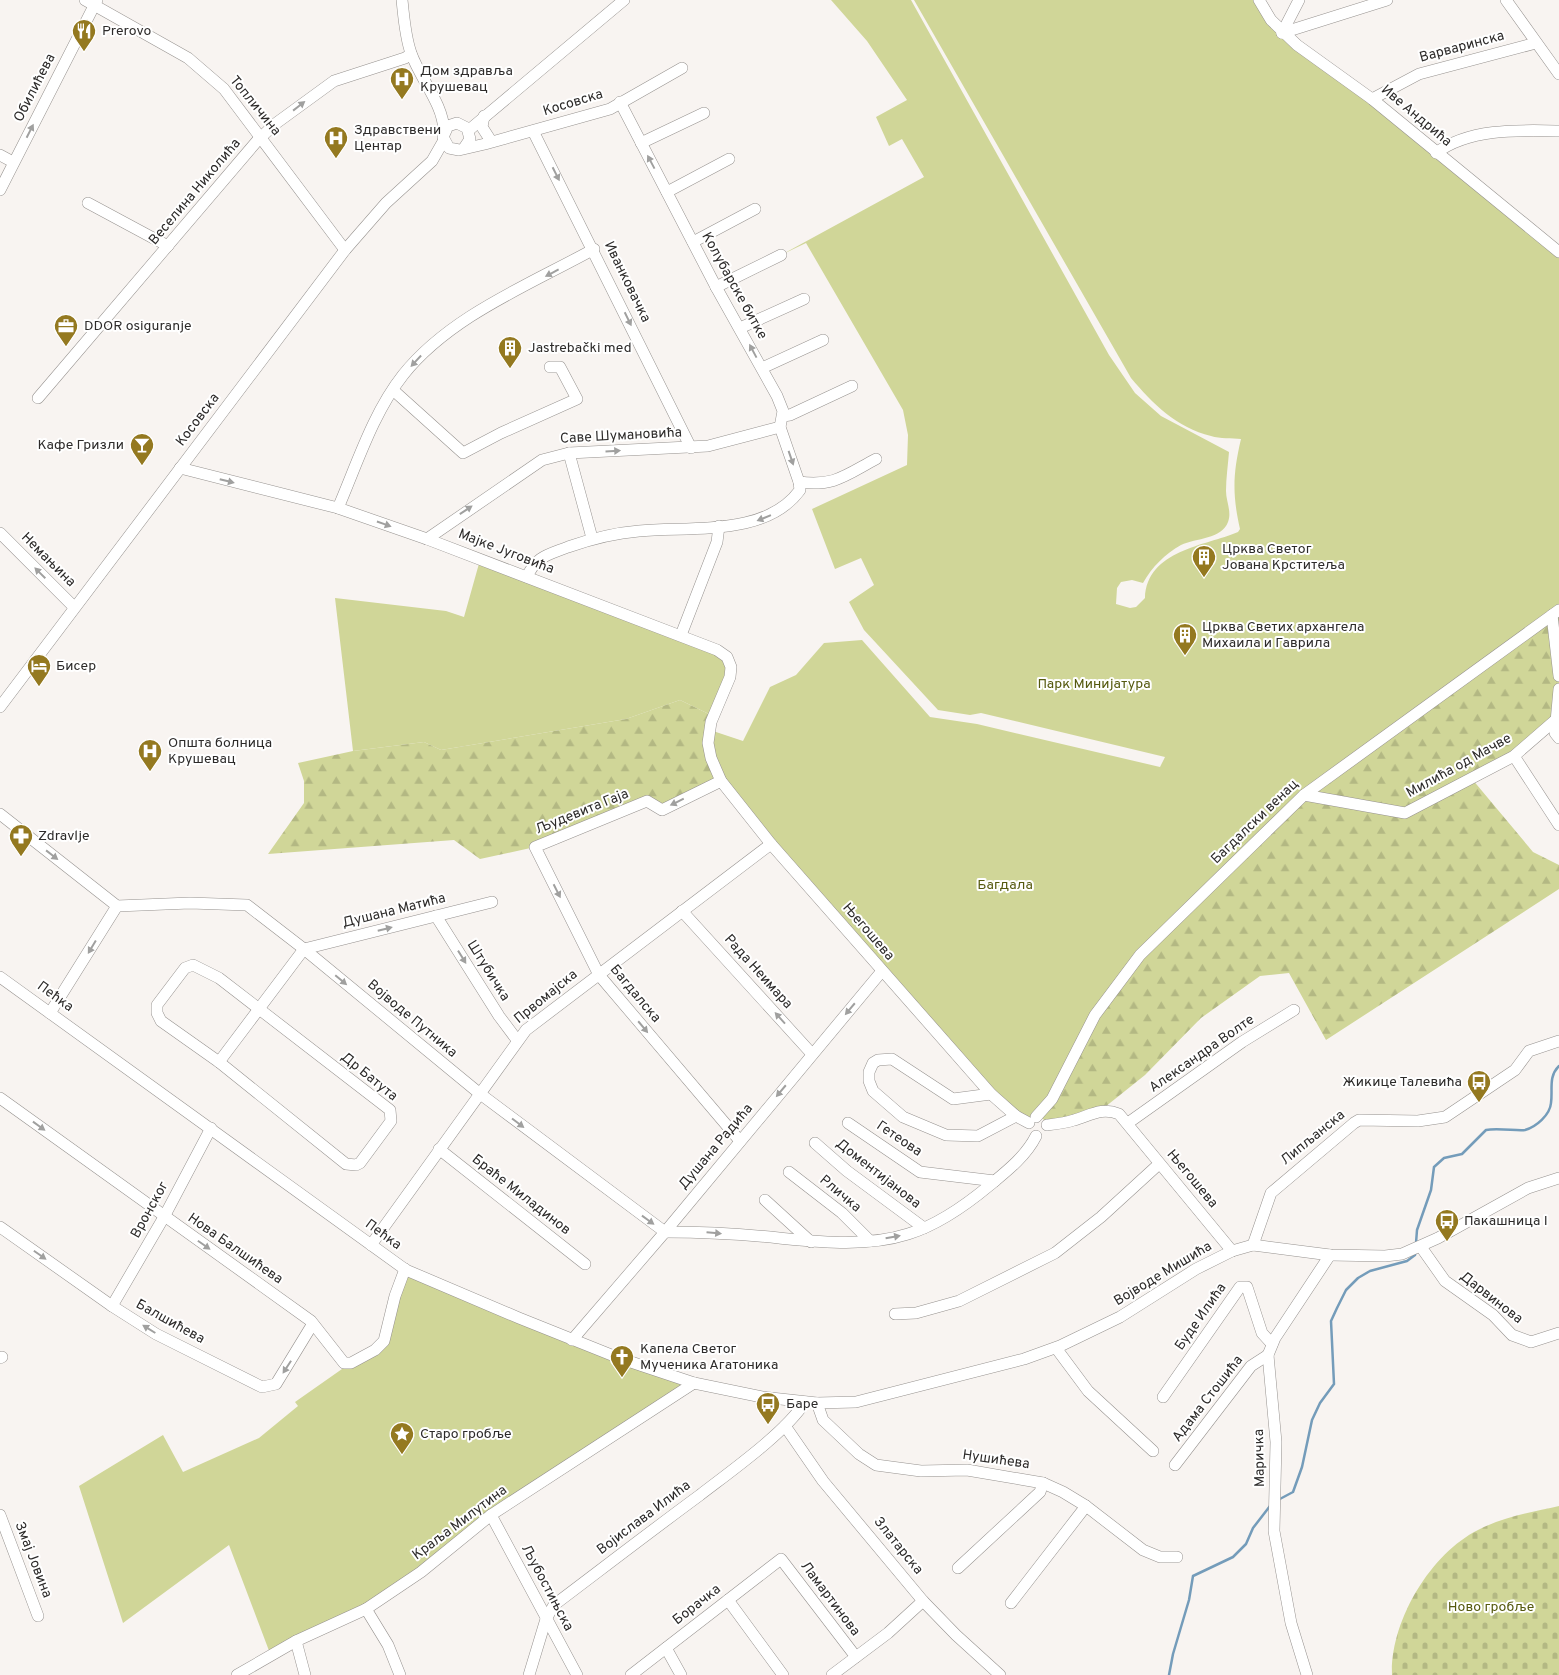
<svg xmlns="http://www.w3.org/2000/svg" width="1559" height="1675" font-family="Overpass,sans-serif">
<style>
.green{fill:#d0d698}
.forest{fill:url(#forest-firs)}
.cemetery{fill:url(#cemetery-stones)}
.lines{fill:none;stroke-linecap:round;stroke-linejoin:round}
.stream{stroke:#749cba;stroke-width:2.5}
.minor-casing{stroke:#96928f;stroke-width:12}
.minor{stroke:#fff;stroke-width:11}
.oneway{fill:#a0a09f}
.labels{text-anchor:middle;dominant-baseline:central;stroke-width:4;stroke-linejoin:round;paint-order:stroke}
.poi-label{font-size:14px;fill:#2d2b2a;stroke:#fff;text-anchor:start}
.street-label{font-size:14px;fill:#2d2b2a;stroke:#fff}
.park-label{font-size:14px;fill:#55590e;stroke:#fff}
</style>
<defs>
<pattern id="forest-firs" width="22" height="20" patternUnits="userSpaceOnUse" patternTransform="scale(1.25)"><rect width="22" height="20" fill="#d0d698"/><path d="M5 1l3.5 6h-7zM16 11l3.5 6h-7z" fill="#b3b883"/></pattern>
<pattern id="cemetery-stones" width="16" height="16" patternUnits="userSpaceOnUse" patternTransform="scale(1.25)"><rect width="16" height="16" fill="#d0d698"/><path d="M2 7V4a2 2 0 0 1 4 0v3zM10 15v-3a2 2 0 0 1 4 0v3z" fill="#b3b883"/></pattern>
</defs>
<rect width="100%" height="100%" fill="#f8f4f1"/>
<g class="green">
<path d="M831,0H911L1109,355L1135,393L1161,416L1229,452C1228,465 1226,478 1226,491C1226,501 1232,512 1228,522C1222,539 1196,538 1181,545C1165,554 1152,567 1143,583L1132,580L1121,582L1117,588L1116,604L1130,608L1136,607L1145,598C1147,550 1205,546 1238,532L1240,529C1232,494 1233,473 1241,439C1232,438 1220,439 1211,436C1177,428 1152,403 1131,378L914,0H1259L1271,20L1559,252V611L1033,1118L1016,1116L721,781L710,730L743,741L770,687L796,675L824,643L862,640L930,717L977,724L1160,767L1165,757L981,713L970,715L938,710L864,630L849,602L874,585L861,558L835,569L812,509L907,465L908,435L903,410L806,243L781,255L924,177L902,139L889,146L876,117L907,100L867,41Z"/>
<polygon points="480,560 704,643 731,667 713,716 680,700 626,719 441,750 424,742 353,751 335,598 446,611 464,617"/>
<polygon points="406,1270 694,1383 491,1515 366,1609 271,1656 229,1545 123,1623 79,1486 163,1435 183,1472 259,1438 298,1406 295,1402 352,1362 390,1338"/>
</g>
<g class="forest">
<polygon points="1559,610 1559,717 1514,756 1472,779 1533,852 1559,865 1559,889 1326,1040 1289,973 1260,976 1201,1018 1145,1075 1100,1111 1046,1122 1042,1118 1095,1015 1140,955 1304,795"/>
<polygon points="680,700 713,716 708,743 721,781 662,810 647,801 535,847 480,859 454,840 268,854 304,803 304,781 298,763 353,751 424,742 441,750 626,719"/>
</g>
<path class="cemetery" d="M1559,1506V1675H1392C1390,1622 1430,1554 1478,1530C1503,1517 1532,1512 1559,1506Z"/>
<g class="lines">
<g class="stream">
<path d="M1416,1243L1417,1230L1431,1190L1434,1167L1444,1158L1462,1154L1486,1130C1497,1128 1518,1131 1525,1130C1536,1127 1550,1115 1551,1103C1553,1089 1548,1077 1559,1066"/>
<polyline points="1278,1500 1293,1492 1302,1467 1312,1420 1320,1403 1334,1384 1331,1321 1337,1308 1346,1290 1358,1278 1370,1271 1407,1261 1415,1255 1416,1251"/>
<polyline points="1169,1675 1173,1654 1189,1600 1193,1576 1233,1557 1246,1544 1253,1528 1270,1506"/>
</g>
<g class="minor-casing">
<g id="minor">
<polyline points="85,0 188,58 224,89 345,250"/>
<path d="M402,0C404,18 405,36 411,53C420,79 443,103 444,131"/>
<polyline points="1259,0 1271,20 1297,45 1372,99 1559,252"/>
<polyline points="1506,0 1559,74"/>
<polyline points="1282,33 1387,0"/>
<polyline points="1282,33 1299,0"/>
<polyline points="1372,99 1419,74 1536,43"/>
<polyline points="484,116 482,127 491,141"/>
<polyline points="469,130 624,0"/>
<polyline points="533,131 691,448"/>
<polyline points="641,143 704,113"/>
<polyline points="464,148 470,139 467,128 457,123 448,126 443,137 449,148 459,150 485,144 610,109 682,68"/>
<path d="M1436,153C1469,128 1519,130 1559,131"/>
<polyline points="0,155 13,162"/>
<polyline points="0,190 97,0"/>
<polyline points="667,192 729,159"/>
<polyline points="88,203 168,246"/>
<polyline points="693,242 755,209"/>
<polyline points="716,287 781,255"/>
<polyline points="740,328 804,299"/>
<polyline points="762,368 823,340"/>
<polyline points="393,390 463,453 501,433 577,399 560,367 550,367"/>
<polyline points="38,398 257,141 275,124 334,81 405,58 411,54"/>
<polyline points="783,416 790,415 852,386"/>
<polyline points="569,453 592,538"/>
<polyline points="180,468 338,508 427,539 717,650 727,657 731,667 730,677 711,722 708,743 711,758 721,781 771,844 991,1094 1016,1116 1029,1123"/>
<path d="M799,482C834,487 846,475 876,459"/>
<path d="M338,508C357,464 373,413 403,375C450,316 529,285 594,249"/>
<polyline points="0,533 74,607"/>
<polyline points="427,539 542,460 569,453 708,446 780,427"/>
<path d="M527,577C536,556 548,555 568,547C591,539 614,533 639,531C691,526 766,537 800,490L799,482L780,427L783,411L777,396L716,287L620,102"/>
<polyline points="1552,615 1559,676"/>
<polyline points="681,635 717,542 719,526"/>
<polyline points="1559,689 1555,733 1559,738"/>
<polyline points="0,707 345,250 386,203 432,161 444,140"/>
<polyline points="1514,756 1559,825"/>
<polyline points="721,781 662,810 647,801 535,847 599,975 740,1141"/>
<polyline points="1304,795 1405,813 1514,756 1559,717"/>
<path d="M0,814L117,906L190,903L247,905L304,949L479,1093L665,1232C703,1232 742,1234 779,1238C821,1242 867,1247 908,1234C938,1225 966,1205 990,1185C1007,1171 1026,1156 1036,1136"/>
<polyline points="682,911 812,1054"/>
<polyline points="436,916 499,1016 517,1040"/>
<polyline points="304,949 492,902"/>
<polygon points="193,965 219,978 390,1110 391,1121 360,1163 356,1165 346,1164 219,1062 161,1021 157,1013 157,1005 185,968"/>
<polyline points="0,977 406,1270 519,1318 619,1358 694,1383 762,1397 817,1403 856,1402 1024,1359 1060,1346 1120,1317 1196,1269 1232,1251 1253,1245 1330,1255 1385,1256 1402,1254 1438,1238 1528,1188 1559,1178"/>
<polyline points="50,1013 117,906"/>
<polyline points="219,1062 304,949"/>
<polyline points="991,1094 953,1099 892,1059 878,1060 873,1063 869,1072 869,1081 873,1091 903,1117 946,1135 978,1136 1016,1116"/>
<polyline points="0,1098 311,1321 344,1363 351,1363 375,1350 384,1341 395,1296 405,1269"/>
<polyline points="1036,1117 1052,1099 1095,1015 1140,955 1304,795 1559,610"/>
<polyline points="848,1123 920,1172 995,1181"/>
<polyline points="1128,1123 1242,1042 1294,1010"/>
<path d="M1047,1125C1056,1124 1066,1123 1074,1120C1091,1115 1102,1107 1119,1114L1232,1251"/>
<polyline points="815,1143 847,1171 924,1228"/>
<polyline points="439,1149 585,1264"/>
<polyline points="789,1172 842,1213 870,1241"/>
<polyline points="765,1200 811,1242"/>
<polyline points="0,1227 112,1306 156,1334 262,1387 276,1384 312,1325"/>
<polyline points="371,1245 526,1030 771,844"/>
<polyline points="1253,1245 1271,1193 1354,1123 1359,1120 1418,1121 1445,1117 1515,1070 1529,1051 1559,1041"/>
<polyline points="1421,1247 1445,1281 1493,1315 1512,1335 1531,1342 1559,1333"/>
<polyline points="112,1306 164,1217 211,1128"/>
<polyline points="895,1314 916,1313 959,1301 1055,1253 1101,1217 1159,1164"/>
<polyline points="572,1340 665,1232 882,971"/>
<polyline points="1056,1348 1088,1391 1153,1451"/>
<polyline points="0,1358 2,1357"/>
<polyline points="1163,1397 1240,1287 1247,1287 1262,1333 1272,1344"/>
<polyline points="817,1403 823,1420 859,1454 876,1465 921,1471 967,1470 1043,1483 1063,1492 1086,1506 1143,1550 1160,1557 1177,1557"/>
<polyline points="785,1426 823,1481 923,1601 956,1635 1000,1675"/>
<polyline points="1175,1465 1251,1366 1268,1355"/>
<polyline points="0,1515 38,1616"/>
<polyline points="491,1515 577,1675"/>
<polyline points="958,1568 1040,1492 1043,1483"/>
<polyline points="728,1600 783,1675"/>
<polyline points="1011,1603 1086,1506"/>
<polyline points="366,1609 388,1645 400,1675"/>
<polyline points="296,1641 305,1675"/>
<polyline points="666,1648 681,1675"/>
<polyline points="237,1675 296,1641 366,1609 421,1572 491,1515 694,1383"/>
<path d="M529,1675L546,1619L554,1605C603,1568 651,1531 700,1495C731,1471 785,1433 805,1402"/>
<polyline points="631,1675 781,1559 856,1657"/>
<polyline points="832,1675 888,1633 923,1601"/>
<polyline points="1307,1675 1291,1623 1274,1531 1276,1442 1268,1355 1275,1338 1330,1255"/>
</g>
</g>
<use href="#minor" class="minor"/>
</g>
<defs><path id="oneway-solid" d="M-6-.8H1V-3.2L6.5 0L1 3.2V.8H-6Z" transform="scale(1.25)"/></defs>
<g class="oneway">
<use href="#oneway-solid" transform="translate(299 106) rotate(-38)"/>
<use href="#oneway-solid" transform="translate(30 131) rotate(-63)"/>
<use href="#oneway-solid" transform="translate(651 162) rotate(-118)"/>
<use href="#oneway-solid" transform="translate(556 174) rotate(63)"/>
<use href="#oneway-solid" transform="translate(552 273) rotate(152)"/>
<use href="#oneway-solid" transform="translate(628 319) rotate(64)"/>
<use href="#oneway-solid" transform="translate(753 351) rotate(-118)"/>
<use href="#oneway-solid" transform="translate(416 361) rotate(133)"/>
<use href="#oneway-solid" transform="translate(613 451) rotate(-3)"/>
<use href="#oneway-solid" transform="translate(791 458) rotate(71)"/>
<use href="#oneway-solid" transform="translate(227 481) rotate(14)"/>
<use href="#oneway-solid" transform="translate(466 510) rotate(-34)"/>
<use href="#oneway-solid" transform="translate(764 518) rotate(158)"/>
<use href="#oneway-solid" transform="translate(384 524) rotate(19)"/>
<use href="#oneway-solid" transform="translate(40 573) rotate(-135)"/>
<use href="#oneway-solid" transform="translate(677 802) rotate(154)"/>
<use href="#oneway-solid" transform="translate(52 855) rotate(38)"/>
<use href="#oneway-solid" transform="translate(557 891) rotate(63)"/>
<use href="#oneway-solid" transform="translate(385 929) rotate(-14)"/>
<use href="#oneway-solid" transform="translate(92 947) rotate(121)"/>
<use href="#oneway-solid" transform="translate(462 957) rotate(58)"/>
<use href="#oneway-solid" transform="translate(341 980) rotate(40)"/>
<use href="#oneway-solid" transform="translate(850 1009) rotate(130)"/>
<use href="#oneway-solid" transform="translate(780 1018) rotate(-132)"/>
<use href="#oneway-solid" transform="translate(643 1027) rotate(50)"/>
<use href="#oneway-solid" transform="translate(781 1091) rotate(130)"/>
<use href="#oneway-solid" transform="translate(518 1123) rotate(37)"/>
<use href="#oneway-solid" transform="translate(39 1126) rotate(36)"/>
<use href="#oneway-solid" transform="translate(648 1220) rotate(36)"/>
<use href="#oneway-solid" transform="translate(714 1233) rotate(5)"/>
<use href="#oneway-solid" transform="translate(893 1237) rotate(-10)"/>
<use href="#oneway-solid" transform="translate(204 1245) rotate(35)"/>
<use href="#oneway-solid" transform="translate(40 1255) rotate(35)"/>
<use href="#oneway-solid" transform="translate(149 1329) rotate(-148)"/>
<use href="#oneway-solid" transform="translate(287 1367) rotate(123)"/>
</g>
<defs>
<g id="restaurant-pin" transform="scale(1.25)"><path d="M0 17L-7.5 6A9.5 9.5 0 1 1 7.5 6Z" fill="#947920" stroke="#fff"/><path d="M-5-6h1v4h1v-4h1v4h1v-4h1v5L-1.5 .5V6h-2V.5L-5-1ZM5-6V6H3V1.5H1.5Q1.5-4 5-6Z" fill="#fff"/></g>
<g id="hospital-pin" transform="scale(1.25)"><path d="M0 17L-7.5 6A9.5 9.5 0 1 1 7.5 6Z" fill="#947920" stroke="#fff"/><path d="M-5-5h3v3.5h4V-5h3V5h-3V1.5h-4V5h-3Z" fill="#fff"/></g>
<g id="office-pin" transform="scale(1.25)"><path d="M0 17L-7.5 6A9.5 9.5 0 1 1 7.5 6Z" fill="#947920" stroke="#fff"/><path d="M-6-3h4V-5.5h4V-3h4V5H-6ZM-1-4.5V-3h2v-1.5ZM-6 0V1H6V0Z" fill="#fff"/></g>
<g id="building-pin" transform="scale(1.25)"><path d="M0 17L-7.5 6A9.5 9.5 0 1 1 7.5 6Z" fill="#947920" stroke="#fff"/><path d="M-4-6H4V6H1V3H-1V6H-4ZM-2.5-4.3h1.7v1.8h-1.7ZM.8-4.3h1.7v1.8H.8ZM-2.5-1h1.7V.8h-1.7ZM.8-1h1.7V.8H.8Z" fill="#fff"/></g>
<g id="bar-pin" transform="scale(1.25)"><path d="M0 17L-7.5 6A9.5 9.5 0 1 1 7.5 6Z" fill="#947920" stroke="#fff"/><path d="M-6-5H6L.8 .8V4.5H3.5V6h-7V4.5H-.8V.8Z" fill="#fff"/></g>
<g id="hotel-pin" transform="scale(1.25)"><path d="M0 17L-7.5 6A9.5 9.5 0 1 1 7.5 6Z" fill="#947920" stroke="#fff"/><path d="M-6-4.5h1.5V1H6V5H4.5V3h-9V5H-6ZM-4 0a1.8 1.8 0 1 1 3.6 0ZM.5 0V-2.5h3Q6-2.5 6 0Z" fill="#fff"/></g>
<g id="pharmacy-pin" transform="scale(1.25)"><path d="M0 17L-7.5 6A9.5 9.5 0 1 1 7.5 6Z" fill="#947920" stroke="#fff"/><path d="M-2-6h4v4h4v4h-4v4h-4v-4h-4v-4h4Z" fill="#fff"/></g>
<g id="bus-pin" transform="scale(1.25)"><path d="M0 17L-7.5 6A9.5 9.5 0 1 1 7.5 6Z" fill="#947920" stroke="#fff"/><path d="M-5-6H5V4H4V6H2V4H-2V6H-4V4H-5ZM-3.5-4V0h7V-4ZM-3.5 1.2v1.5H-2V1.2ZM2 1.2v1.5H3.5V1.2Z" fill="#fff"/></g>
<g id="church-pin" transform="scale(1.25)"><path d="M0 17L-7.5 6A9.5 9.5 0 1 1 7.5 6Z" fill="#947920" stroke="#fff"/><path d="M-1.2-6h2.4v3.5h3.3v2.4h-3.3V6h-2.4V-.1h-3.3v-2.4h3.3Z" fill="#fff"/></g>
<g id="sight-pin" transform="scale(1.25)"><path d="M0 17L-7.5 6A9.5 9.5 0 1 1 7.5 6Z" fill="#947920" stroke="#fff"/><path d="M0-6L1.8-2.2L6-1.7L2.9 1.2L3.7 5.4L0 3.3L-3.7 5.4L-2.9 1.2L-6-1.7L-1.8-2.2Z" fill="#fff"/></g>
</defs>
<g fill-rule="evenodd">
<use href="#restaurant-pin" x="84" y="31"/>
<use href="#hospital-pin" x="402" y="79"/>
<use href="#hospital-pin" x="336" y="138"/>
<use href="#office-pin" x="66" y="326"/>
<use href="#building-pin" x="510" y="348"/>
<use href="#bar-pin" x="142" y="445"/>
<use href="#building-pin" x="1204" y="557"/>
<use href="#building-pin" x="1185" y="635"/>
<use href="#hotel-pin" x="39" y="666"/>
<use href="#hospital-pin" x="150" y="751"/>
<use href="#pharmacy-pin" x="21" y="836"/>
<use href="#bus-pin" x="1479" y="1082"/>
<use href="#bus-pin" x="1447" y="1221"/>
<use href="#church-pin" x="622" y="1357"/>
<use href="#bus-pin" x="768" y="1404"/>
<use href="#sight-pin" x="402" y="1434"/>
</g>
<g class="labels">
<g class="poi-label">
<text x="102" y="31">Prerovo</text>
<text x="420" y="71">Дом здравља<tspan x="420" dy="16">Крушевац</tspan></text>
<text x="354" y="130">Здравствени<tspan x="354" dy="16">Центар</tspan></text>
<text x="84" y="326">DDOR osiguranje</text>
<text x="528" y="348">Jastrebački med</text>
<text x="124" y="445" text-anchor="end">Кафе Гризли</text>
<text x="1222" y="549">Црква Светог<tspan x="1222" dy="16">Јована Крститеља</tspan></text>
<text x="1202" y="627">Црква Светих архангела<tspan x="1202" dy="16">Михаила и Гаврила</tspan></text>
<text x="56" y="666">Бисер</text>
<text x="168" y="743">Општа болница<tspan x="168" dy="16">Крушевац</tspan></text>
<text x="38" y="836">Zdravlje</text>
<text x="1462" y="1082" text-anchor="end">Жикице Талевића</text>
<text x="1464" y="1221">Пакашница I</text>
<text x="640" y="1349">Капела Светог<tspan x="640" dy="16">Мученика Агатоника</tspan></text>
<text x="786" y="1404">Баре</text>
<text x="420" y="1434">Старо гробље</text>
</g>
<g class="street-label">
<text transform="translate(1462 47) rotate(-15)">Варваринска</text>
<text transform="translate(35 88) rotate(-63)">Обилићева</text>
<text transform="translate(573 103) rotate(-17)">Косовска</text>
<text transform="translate(255 106) rotate(51)">Топличина</text>
<text transform="translate(1416 116) rotate(40)">Иве Андрића</text>
<text transform="translate(195 192) rotate(-50)">Веселина Николића</text>
<text transform="translate(627 282) rotate(64)">Иванковачка</text>
<text transform="translate(734 286) rotate(61)">Колубарске битке</text>
<text transform="translate(198 420) rotate(-53)">Косовска</text>
<text transform="translate(621 436) rotate(-3)">Саве Шумановића</text>
<text transform="translate(506 552) rotate(21)">Мајке Југовића</text>
<text transform="translate(48 560) rotate(45)">Немањина</text>
<text transform="translate(1459 766) rotate(-29)">Милића од Мачве</text>
<text transform="translate(582 812) rotate(-22)">Људевита Гаја</text>
<text transform="translate(1255 822) rotate(-44)">Багдалски венац</text>
<text transform="translate(394 911) rotate(-14)">Душана Матића</text>
<text transform="translate(868 932) rotate(49)">Његошева</text>
<text transform="translate(488 971) rotate(58)">Штубичка</text>
<text transform="translate(758 972) rotate(48)">Рада Неимара</text>
<text transform="translate(635 994) rotate(50)">Багдалска</text>
<text transform="translate(55 997) rotate(36)">Пећка</text>
<text transform="translate(546 997) rotate(-39)">Првомајска</text>
<text transform="translate(412 1019) rotate(40)">Војводе Путника</text>
<text transform="translate(1202 1054) rotate(-35)">Александра Волте</text>
<text transform="translate(369 1077) rotate(39)">Др Батута</text>
<text transform="translate(1313 1138) rotate(-39)">Липљанска</text>
<text transform="translate(899 1139) rotate(34)">Гетеова</text>
<text transform="translate(716 1147) rotate(-50)">Душана Радића</text>
<text transform="translate(878 1174) rotate(38)">Доментијанова</text>
<text transform="translate(1192 1179) rotate(50)">Његошева</text>
<text transform="translate(840 1194) rotate(40)">Рличка</text>
<text transform="translate(521 1195) rotate(38)">Браће Миладинов</text>
<text transform="translate(150 1210) rotate(-61)">Вронског</text>
<text transform="translate(383 1235) rotate(36)">Пећка</text>
<text transform="translate(235 1249) rotate(35)">Нова Балшићева</text>
<text transform="translate(1163 1274) rotate(-31)">Војводе Мишића</text>
<text transform="translate(1491 1298) rotate(38)">Дарвинова</text>
<text transform="translate(1201 1317) rotate(-55)">Буде Илића</text>
<text transform="translate(170 1322) rotate(29)">Балшићева</text>
<text transform="translate(1208 1399) rotate(-52)">Адама Стошића</text>
<text transform="translate(1260 1458) rotate(-91)">Маричка</text>
<text transform="translate(996 1460) rotate(8)">Нушићева</text>
<text transform="translate(644 1518) rotate(-37)">Војислава Илића</text>
<text transform="translate(460 1523) rotate(-37)">Краља Милутина</text>
<text transform="translate(898 1546) rotate(51)">Златарска</text>
<text transform="translate(33 1560) rotate(69)">Змај Јовина</text>
<text transform="translate(547 1588) rotate(62)">Љубостињска</text>
<text transform="translate(830 1599) rotate(53)">Ламартинова</text>
<text transform="translate(697 1605) rotate(-38)">Борачка</text>
</g>
<g class="park-label">
<text x="1094" y="684">Парк Минијатура</text>
<text x="1005" y="885">Багдала</text>
<text x="1491" y="1607">Ново гробље</text>
</g>
</g>
</svg>
